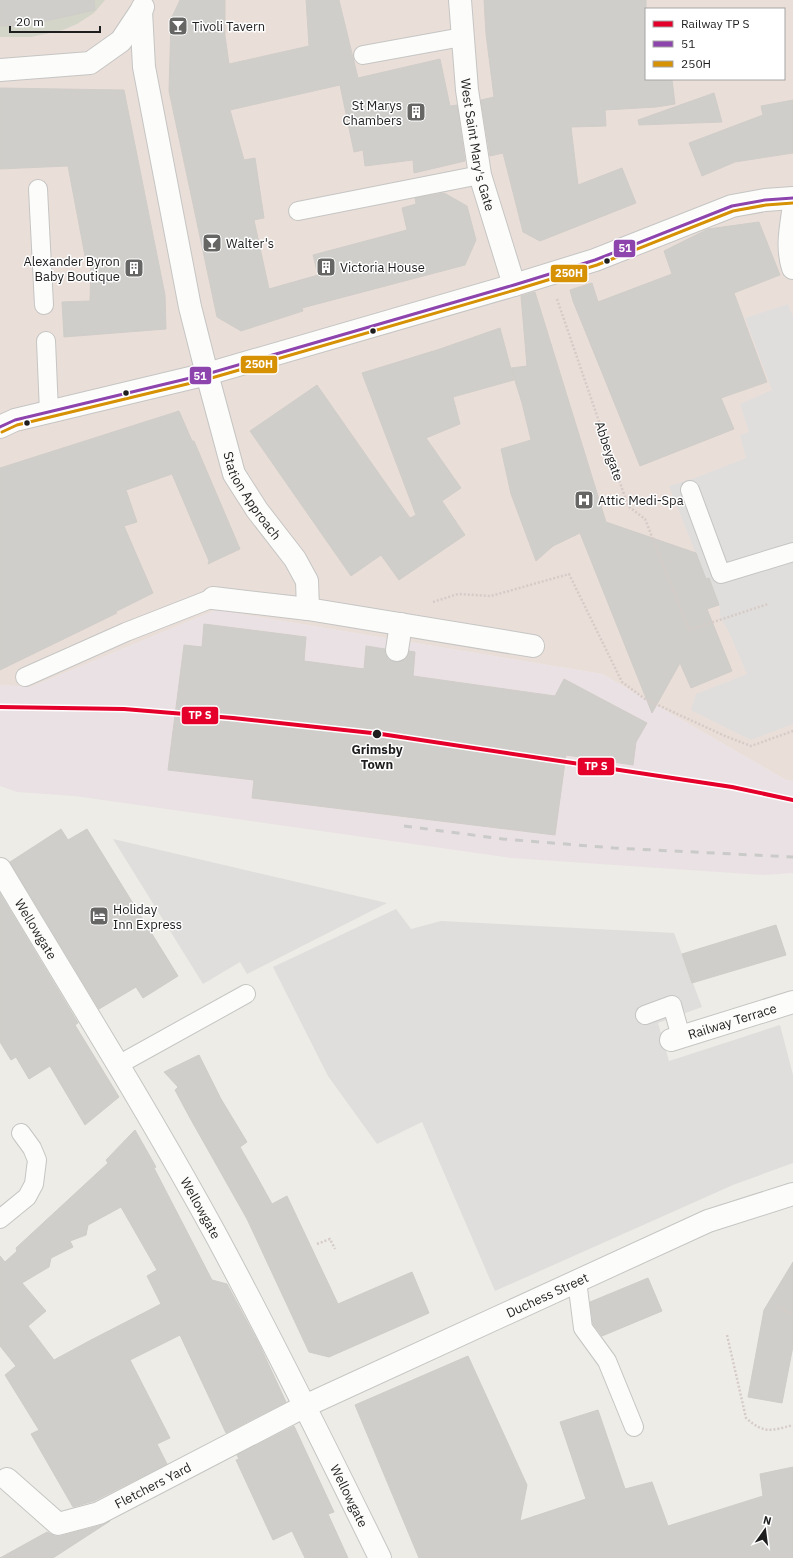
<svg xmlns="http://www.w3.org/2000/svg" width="793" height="1558" font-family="'IBM Plex Sans',sans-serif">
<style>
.commercial{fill:#eaded9;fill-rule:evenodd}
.industrial{fill:#eae1e4}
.construction{fill:#d4d5c9}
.parking{fill:#dfdedc}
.building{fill:#cfceca;stroke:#d0cdc8;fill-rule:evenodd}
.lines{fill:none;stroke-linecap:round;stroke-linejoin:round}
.service-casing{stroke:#c5c5c3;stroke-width:20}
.pedestrian-casing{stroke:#c5c5c3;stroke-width:24}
.minor-casing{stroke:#c5c5c3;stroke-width:24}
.tertiary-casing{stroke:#c5c5c3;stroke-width:24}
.path{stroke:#d6cbc7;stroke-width:2.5;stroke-dasharray:2 2;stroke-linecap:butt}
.service{stroke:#fcfcfb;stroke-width:18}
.pedestrian{stroke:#fcfcfb;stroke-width:22}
.minor{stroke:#fcfcfb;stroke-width:22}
.tertiary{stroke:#fcfcfb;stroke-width:22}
.rail{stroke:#cacac9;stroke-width:3;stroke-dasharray:8 8;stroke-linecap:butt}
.bus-1-casing{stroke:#fff;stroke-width:6}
.bus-2-casing{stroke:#fff;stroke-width:6}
.bus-1{stroke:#8e44ad;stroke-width:3}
.bus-2{stroke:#d69204;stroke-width:3}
.rail-1-casing{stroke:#fff;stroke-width:7}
.rail-1{stroke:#e4002b;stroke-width:4}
.bus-dot{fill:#1e1e1e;stroke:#fff;stroke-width:1.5}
.labels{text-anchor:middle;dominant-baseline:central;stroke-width:3;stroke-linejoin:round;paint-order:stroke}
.poi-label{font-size:13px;fill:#1e1e1e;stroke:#fff;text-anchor:start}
.street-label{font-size:13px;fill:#1e1e1e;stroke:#fff}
.stop-label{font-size:13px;font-weight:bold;fill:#1e1e1e;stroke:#fff}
.line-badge{stroke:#fff;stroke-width:1.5}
.badge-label{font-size:11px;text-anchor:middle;font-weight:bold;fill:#fff}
</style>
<rect width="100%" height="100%" fill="#edece7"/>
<path class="commercial" d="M0,0H793V781L786,780L602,674L216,610L31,687L0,685ZM646,9H784V79H646Z"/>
<polygon class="industrial" points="216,610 602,674 786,780 793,781 793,873 763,875 511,858 75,796 17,792 0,786 0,685 31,687"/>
<polygon class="construction" points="0,0 105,0 94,13 77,24 63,30 31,37 0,37"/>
<g class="parking">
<polygon points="788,304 793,317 793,724 751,740 691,710 696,694 747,674 728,630 721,619 719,605 709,579 706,579 669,486 695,478 746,458 740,435 749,432 740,404 772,390 745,318"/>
<polygon points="113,839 387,903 247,974 240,962 203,984"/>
<polygon points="396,909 411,929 441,921 674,933 702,1007 658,1023 669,1061 780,1025 793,1075 793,1163 733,1185 495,1291 422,1122 377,1144 328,1076 273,967"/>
</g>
<g class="building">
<polygon points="0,0 94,0 95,10 23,26 0,26"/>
<polygon points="180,0 225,0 225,36 229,64 309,46 306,0 339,0 358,78 440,59 450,106 457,105 465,161 414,173 413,160 365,166 363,150 354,152 340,85 230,110 244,160 255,158 264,218 254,220 269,289 318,275 313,255 407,230 402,208 416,204 415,198 444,193 467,206 476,240 465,265 302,308 303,311 241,331 217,317 169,91 171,19"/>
<polygon points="484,0 646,0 646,79 672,79 675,104 656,107 605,110 606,126 571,127 578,185 622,168 636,203 540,241 523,232 503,153 490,156 481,100 494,97 486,34"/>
<polygon points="0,88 124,90 165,295 166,329 64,337 62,302 90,301 91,256 85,256 68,166 0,169"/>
<polygon points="714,93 722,122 639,125 638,120"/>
<polygon points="793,100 793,153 735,162 702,176 689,143 763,115 761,106"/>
<polygon points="759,222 780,275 734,293 767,382 721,398 734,429 640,466 573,301 570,290 592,283 598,302 672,274 664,251 708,229"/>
<polygon points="535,292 606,522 696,553 706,579 709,578 719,605 707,609 732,671 691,688 680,663 652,713 580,533 553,546 536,561 511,494 501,449 531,440 522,403 511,368 527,366 521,296"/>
<polygon points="500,328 514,380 453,397 460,424 426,438 461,488 442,501 465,535 399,580 381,555 351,576 250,431 317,385 410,518 416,515 362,373 440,349"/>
<polygon points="179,411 192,441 194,441 240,549 208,564 209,561 172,474 126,490 137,522 124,526 153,593 115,612 117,613 0,670 0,468"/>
<polygon points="204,624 306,637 304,661 364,669 366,646 385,649 386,655 389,659 395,662 402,661 406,658 409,651 415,652 413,676 555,696 564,679 647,723 636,742 633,765 566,755 555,835 252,798 254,780 168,770 184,645 202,647"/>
<polygon points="61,829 68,840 87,829 178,976 143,998 136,987 99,1009 10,862"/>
<polygon points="0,893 78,1023 75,1025 119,1097 85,1125 50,1066 29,1079 16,1057 11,1060 0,1042"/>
<polygon points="776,925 786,955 692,983 682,954"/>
<polygon points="199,1055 221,1099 247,1142 240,1147 256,1175 272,1204 287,1196 338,1304 412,1272 429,1313 329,1357 309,1352 247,1219 190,1118 175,1090 178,1087 164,1072"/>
<path d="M135,1130L156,1167L154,1168L212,1280L227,1284L260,1346L286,1402L226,1433L180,1335L130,1360L170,1438L157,1444L167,1464L94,1501L73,1507L31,1434L39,1430L5,1375L16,1366L0,1346V1256L5,1262L17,1251L16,1248L108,1163L106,1160ZM121,1207L157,1270L147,1276L161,1304L91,1340L54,1360L28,1326L46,1311L22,1283L49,1267L51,1258L73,1247L70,1241L86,1235L88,1225Z"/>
<polygon points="793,1262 793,1346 782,1403 748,1397 764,1310"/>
<polygon points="648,1278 662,1311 602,1336 593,1324 590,1302"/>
<polygon points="468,1356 527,1485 520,1521 586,1499 560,1422 598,1410 625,1489 652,1482 668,1526 763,1496 760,1474 793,1467 793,1558 419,1558 355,1405"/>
<polygon points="294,1426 334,1512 328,1514 348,1558 305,1558 292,1531 273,1540 236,1460 239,1459 237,1455"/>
<polygon points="110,1521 53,1558 0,1558 47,1532 55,1536 61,1536 102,1525"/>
</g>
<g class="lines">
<g class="service-casing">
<g id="service">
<polyline points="363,55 462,37"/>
<polyline points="38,189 44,305"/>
<polyline points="298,211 480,175"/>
<polyline points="46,341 49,412"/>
<polyline points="690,490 721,574 793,552"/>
<polyline points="25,677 126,632 213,598"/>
<polyline points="645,1015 672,1005 681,1037"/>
<polyline points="118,1065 246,994"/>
<polyline points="0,1219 27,1197 34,1184 37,1160 32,1148 21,1133"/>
<polyline points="577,1281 583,1328 607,1361 634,1427"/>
</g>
</g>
<g class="pedestrian-casing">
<g id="pedestrian">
<polyline points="141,11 144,67 190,307 207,374"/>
<polyline points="0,70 90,63 121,41 141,11 143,7"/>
<polyline points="397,650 401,624"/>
</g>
</g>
<g class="minor-casing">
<g id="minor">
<path id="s1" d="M460,0L467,90L480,175L514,285"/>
<path d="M793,212C790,232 787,249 793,268"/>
<path id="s2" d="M207,374L234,474L257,510L295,559L307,581L308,609"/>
<polyline points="213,598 308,609 533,646"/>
<path id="s3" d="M671,1040L793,1002"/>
<path id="s4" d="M7,1479L58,1524L99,1513L305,1406L708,1221L793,1194"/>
</g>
</g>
<g class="tertiary-casing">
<g id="tertiary">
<polyline points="0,427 15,420 207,374 514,285 595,260 732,206 765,200 793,198"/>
<path id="s5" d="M0,869C73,991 149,1112 217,1237C274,1343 327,1450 380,1558"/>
</g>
</g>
<g class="path">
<polyline points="557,299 628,506 645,519 689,630 768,604"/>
<polyline points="433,602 458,594 491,596 569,574 622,682 645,699 725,736 751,746 793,731"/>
<polyline points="317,1244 330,1239 335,1249"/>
<polyline points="777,1306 793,1315"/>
<path d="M727,1335L746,1418C764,1434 771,1431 793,1425"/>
</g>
<use href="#service" class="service"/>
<use href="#pedestrian" class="pedestrian"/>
<use href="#minor" class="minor"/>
<use href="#tertiary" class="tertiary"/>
<polyline class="rail" points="404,826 503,839 614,848 793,857"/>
<g class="bus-1-casing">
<polyline id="bus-1" points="0,427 15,420 207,374 514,285 595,260 732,206 765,200 793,198"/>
</g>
<g class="bus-2-casing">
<polyline id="bus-2" points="2,432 17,425 208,379 515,290 597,265 733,211 766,205 793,203"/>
</g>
<use href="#bus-1" class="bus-1"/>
<use href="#bus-2" class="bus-2"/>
<g class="rail-1-casing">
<polyline id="rail-1" points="0,707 124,709 233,718 381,734 732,787 793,800"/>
</g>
<use href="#rail-1" class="rail-1"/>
</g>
<defs>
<g id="bar-square" transform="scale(1)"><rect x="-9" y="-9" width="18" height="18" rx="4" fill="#666664" stroke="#fff"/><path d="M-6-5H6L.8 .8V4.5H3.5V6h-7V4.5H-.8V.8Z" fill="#fff"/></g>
<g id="building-square" transform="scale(1)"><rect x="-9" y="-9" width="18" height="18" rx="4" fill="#666664" stroke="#fff"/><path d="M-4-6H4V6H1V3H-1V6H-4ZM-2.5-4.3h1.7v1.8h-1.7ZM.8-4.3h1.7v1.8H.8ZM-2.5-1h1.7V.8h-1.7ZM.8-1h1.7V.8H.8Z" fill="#fff"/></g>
<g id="hospital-square" transform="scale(1)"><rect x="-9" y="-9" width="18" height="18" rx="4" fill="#666664" stroke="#fff"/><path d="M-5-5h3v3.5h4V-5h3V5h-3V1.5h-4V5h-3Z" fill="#fff"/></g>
<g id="hotel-square" transform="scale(1)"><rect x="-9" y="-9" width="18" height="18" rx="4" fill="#666664" stroke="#fff"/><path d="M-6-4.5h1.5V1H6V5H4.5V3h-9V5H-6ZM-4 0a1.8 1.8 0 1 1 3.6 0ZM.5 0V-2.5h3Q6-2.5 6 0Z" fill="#fff"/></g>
</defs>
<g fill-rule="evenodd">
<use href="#bar-square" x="178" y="26"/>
<use href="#building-square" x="416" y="112"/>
<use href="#bar-square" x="212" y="243"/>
<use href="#building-square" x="326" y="267"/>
<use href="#building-square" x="134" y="268"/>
<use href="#hospital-square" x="584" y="500"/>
<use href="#hotel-square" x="99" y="916"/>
</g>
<g class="bus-dot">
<circle cx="607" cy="261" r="3.5"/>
<circle cx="373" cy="331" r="3.5"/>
<circle cx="126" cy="393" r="3.5"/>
<circle cx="27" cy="423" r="3.5"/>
<circle cx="377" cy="734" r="5"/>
</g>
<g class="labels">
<g class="poi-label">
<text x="192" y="26">Tivoli Tavern</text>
<text x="402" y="105" text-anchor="end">St Marys<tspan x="402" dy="15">Chambers</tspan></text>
<text x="226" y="243">Walter's</text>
<text x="120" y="261" text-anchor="end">Alexander Byron<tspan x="120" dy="15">Baby Boutique</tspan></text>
<text x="340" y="267">Victoria House</text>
<text x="598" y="500">Attic Medi-Spa</text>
<text x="113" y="909">Holiday<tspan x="113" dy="15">Inn Express</tspan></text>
</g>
<g class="street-label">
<text stroke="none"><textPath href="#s1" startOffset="146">West Saint Mary's Gate</textPath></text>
<text transform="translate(609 451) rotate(71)">Abbeygate</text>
<text stroke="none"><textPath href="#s2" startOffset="131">Station Approach</textPath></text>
<text stroke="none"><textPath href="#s5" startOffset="70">Wellowgate</textPath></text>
<text stroke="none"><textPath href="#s3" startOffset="64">Railway Terrace</textPath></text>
<text stroke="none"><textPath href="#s5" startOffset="394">Wellowgate</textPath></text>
<text stroke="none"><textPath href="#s4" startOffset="609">Duchess Street</textPath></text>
<text stroke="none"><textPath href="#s4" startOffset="171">Fletchers Yard</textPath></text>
<text stroke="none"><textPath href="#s5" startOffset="718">Wellowgate</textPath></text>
</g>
<g class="stop-label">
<text x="377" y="749">Grimsby<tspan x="377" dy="15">Town</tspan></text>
</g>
</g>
<g class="line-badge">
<rect x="613" y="239" width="23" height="19" rx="4" fill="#8e44ad"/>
<rect x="550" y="264" width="38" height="19" rx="4" fill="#d69204"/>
<rect x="240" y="355" width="38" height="19" rx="4" fill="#d69204"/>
<rect x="189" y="366" width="23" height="19" rx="4" fill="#8e44ad"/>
<rect x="181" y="706" width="38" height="19" rx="4" fill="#e4002b"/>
<rect x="577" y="757" width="38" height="19" rx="4" fill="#e4002b"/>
</g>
<g class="badge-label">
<text x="625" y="252">51</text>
<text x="569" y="277">250H</text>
<text x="259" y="368">250H</text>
<text x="200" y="380">51</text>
<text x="200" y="719">TP S</text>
<text x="596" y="770">TP S</text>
</g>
<rect x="645" y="8" width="140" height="72" fill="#ffffff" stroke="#a5a5a5"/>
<rect x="653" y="21" width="20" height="6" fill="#e4002b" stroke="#a5a5a5"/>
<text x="681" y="28" font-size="12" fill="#1e1e1e">Railway TP S</text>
<rect x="653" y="41" width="20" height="6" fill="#8e44ad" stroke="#a5a5a5"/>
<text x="681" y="48" font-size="12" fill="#1e1e1e">51</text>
<rect x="653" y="61" width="20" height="6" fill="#d69204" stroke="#a5a5a5"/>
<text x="681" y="68" font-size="12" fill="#1e1e1e">250H</text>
<g transform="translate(765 1530) rotate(14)" stroke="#ffffff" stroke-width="3" paint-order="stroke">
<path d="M0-3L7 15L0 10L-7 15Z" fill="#1e1e1e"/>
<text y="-6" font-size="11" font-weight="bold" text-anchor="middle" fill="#1e1e1e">N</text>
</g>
<path d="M10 26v6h90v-6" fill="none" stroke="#1e1e1e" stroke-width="2"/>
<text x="16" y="26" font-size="12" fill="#1e1e1e" stroke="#ffffff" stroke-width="3" paint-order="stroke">20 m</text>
</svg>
